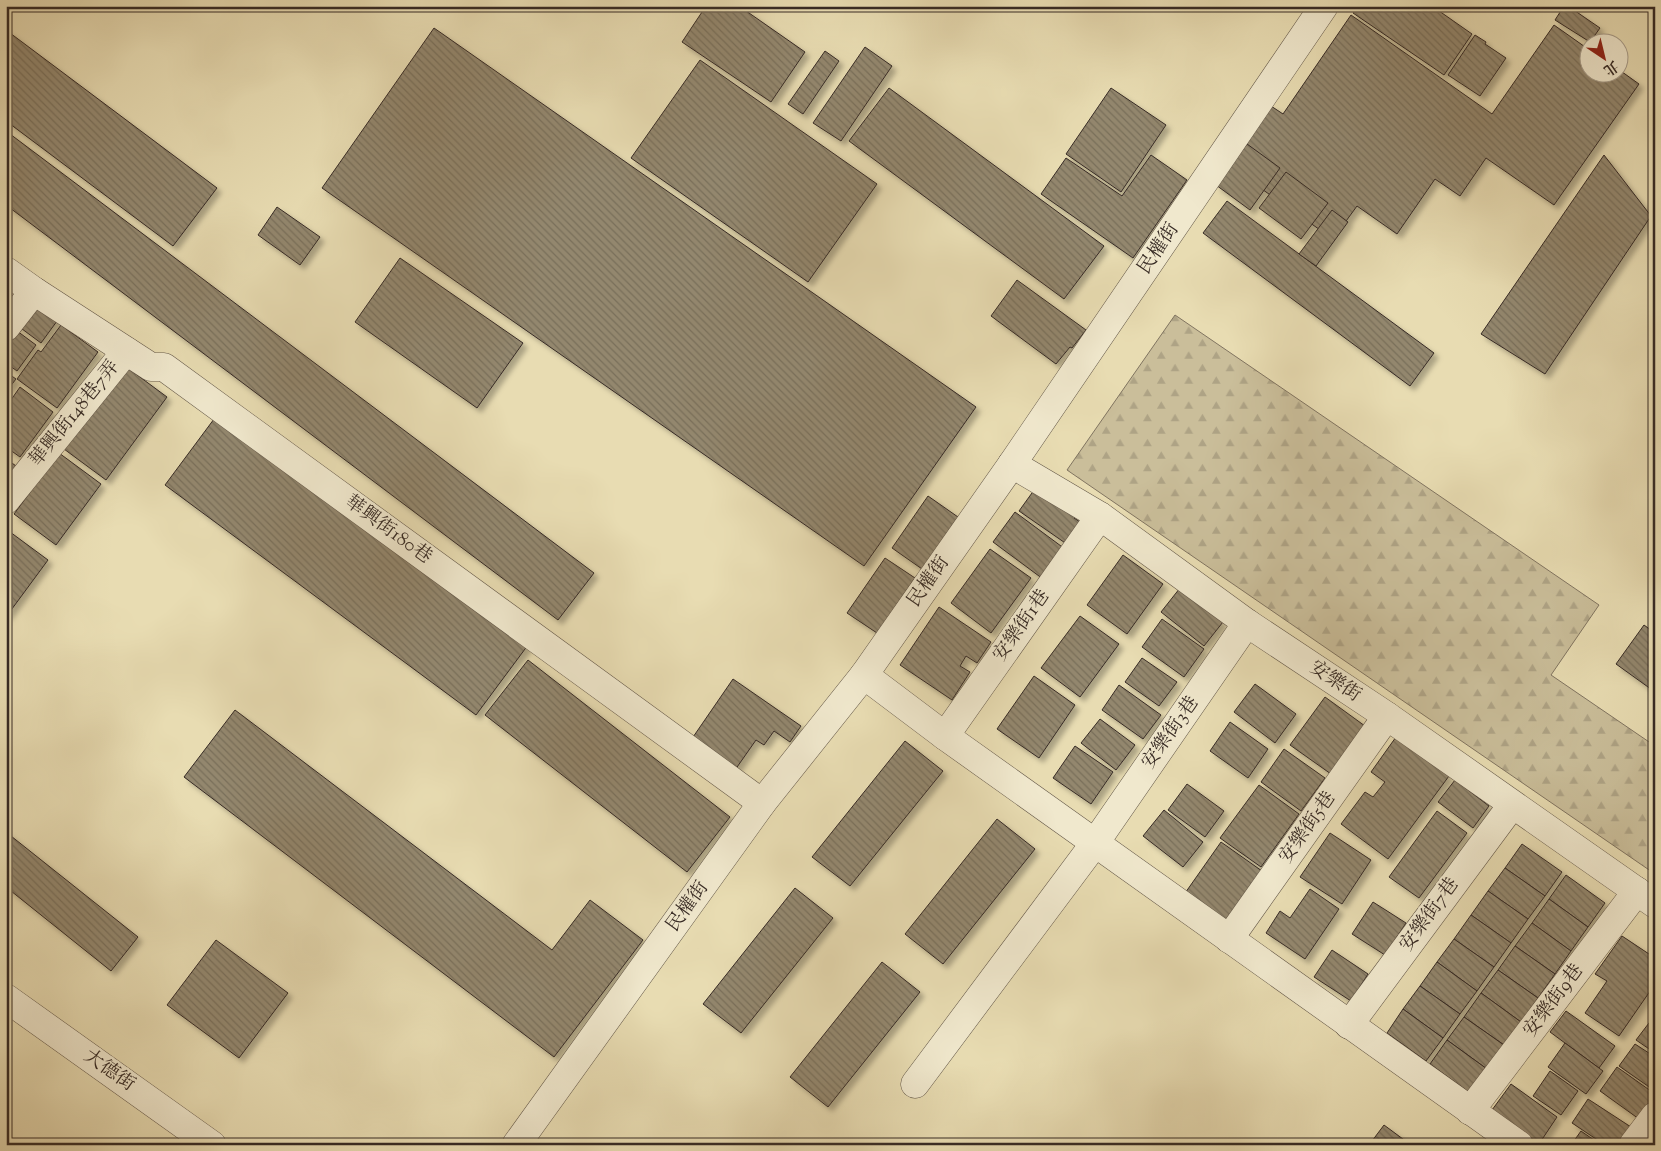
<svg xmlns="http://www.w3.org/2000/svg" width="1661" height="1151" font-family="'Sorts Mill Goudy','Noto Serif TC',serif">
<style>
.forest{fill:url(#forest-firs);stroke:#807460}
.building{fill:url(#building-back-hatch);stroke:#372b25;filter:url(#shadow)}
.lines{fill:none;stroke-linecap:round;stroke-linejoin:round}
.street-casing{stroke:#635748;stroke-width:29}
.street{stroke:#f0e8cd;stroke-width:28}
.labels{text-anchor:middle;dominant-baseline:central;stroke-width:4.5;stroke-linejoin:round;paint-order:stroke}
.street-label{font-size:19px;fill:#372b25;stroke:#f0e8cd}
</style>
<defs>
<pattern id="forest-firs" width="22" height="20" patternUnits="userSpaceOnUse" patternTransform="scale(1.25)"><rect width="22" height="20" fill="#cabe9a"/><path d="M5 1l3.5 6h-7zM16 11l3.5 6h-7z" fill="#aea385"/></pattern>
<pattern id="building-back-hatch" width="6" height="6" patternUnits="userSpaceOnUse" patternTransform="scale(1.25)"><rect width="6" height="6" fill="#93876e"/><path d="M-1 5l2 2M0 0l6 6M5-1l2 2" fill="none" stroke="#796f5a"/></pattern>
<filter id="shadow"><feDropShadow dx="4.5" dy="4.5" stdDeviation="2.5" flood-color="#0004"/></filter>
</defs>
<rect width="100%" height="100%" fill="#e8dcb2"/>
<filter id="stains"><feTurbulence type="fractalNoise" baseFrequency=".004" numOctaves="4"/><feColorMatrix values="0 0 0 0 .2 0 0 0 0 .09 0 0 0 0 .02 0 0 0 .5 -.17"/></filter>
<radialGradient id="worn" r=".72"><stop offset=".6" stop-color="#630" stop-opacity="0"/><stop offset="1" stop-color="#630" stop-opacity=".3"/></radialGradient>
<polygon class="forest" points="1175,315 1599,605 1551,675 1655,746 1655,874 1067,470"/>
<g class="building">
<polygon points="706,6 739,6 805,52 771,102 682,42"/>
<polygon points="1358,6 1432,6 1472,34 1444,75 1353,13"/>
<polygon points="1564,6 1568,6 1600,28 1590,42 1555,20"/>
<polygon points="1351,15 1492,114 1554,25 1588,49 1588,72 1618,72 1618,69 1639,84 1554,205 1486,158 1460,196 1435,179 1397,234 1357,206 1333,239 1229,166 1271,106 1283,114"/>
<polygon points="434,28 976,407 864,566 322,188"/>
<polygon points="6,30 217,188 173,246 6,121"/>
<polygon points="1475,35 1486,42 1485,44 1506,58 1480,96 1448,75"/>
<polygon points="865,47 892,66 841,141 813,123"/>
<polygon points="825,51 839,61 803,114 788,104"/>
<polygon points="700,60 877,184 808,282 631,158"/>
<polygon points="889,88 1104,246 1064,299 849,141"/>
<polygon points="1111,88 1166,125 1121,192 1066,154"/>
<polygon points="6,131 594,573 558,620 6,205"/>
<polygon points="1247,144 1280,168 1250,210 1216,185"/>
<polygon points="1151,155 1187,180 1133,258 1041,194 1066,158 1122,196"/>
<polygon points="1604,155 1651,216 1545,374 1481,334"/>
<polygon points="1286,172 1328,203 1301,239 1259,208"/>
<polygon points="1227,201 1434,353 1410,386 1203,233"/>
<polygon points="277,207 320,237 300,265 258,235"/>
<polygon points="1332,210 1348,222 1316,266 1299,254"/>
<polygon points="400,258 523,343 477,408 355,322"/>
<polygon points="1017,280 1086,330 1072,348 1070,347 1056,364 991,316"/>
<polygon points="34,297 60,317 41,343 14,323"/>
<polygon points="9,325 36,345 17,371 6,363 6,330"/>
<polygon points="61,325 98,352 57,408 17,379 38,350 41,352"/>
<polygon points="125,366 167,397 106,480 64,449"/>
<polygon points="6,372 16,379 6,392"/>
<polygon points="20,387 53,412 20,457 6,447 6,407"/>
<polygon points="217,415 528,645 476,715 165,485"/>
<polygon points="59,453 101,484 56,545 14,514"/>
<polygon points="6,459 22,470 6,492"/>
<polygon points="1037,486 1078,515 1074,518 1086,526 1071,547 1019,511"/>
<polygon points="928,496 958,517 922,569 892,548"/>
<polygon points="1015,512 1065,549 1043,579 993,542"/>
<polygon points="6,529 48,560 6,617"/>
<polygon points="990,549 1031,578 991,633 951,603"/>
<polygon points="1123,555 1163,584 1127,634 1087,605"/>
<polygon points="885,558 915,578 877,633 847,613"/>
<polygon points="1180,588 1223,622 1204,646 1161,612"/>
<polygon points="939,607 991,642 977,663 966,656 960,666 970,672 952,700 900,665"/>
<polygon points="1080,616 1119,644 1080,697 1041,668"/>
<polygon points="1162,619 1204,649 1184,677 1142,647"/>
<polygon points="1644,625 1655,633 1655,692 1616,664"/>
<polygon points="1142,658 1177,682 1159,706 1125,682"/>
<polygon points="528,660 730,817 687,872 485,715"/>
<polygon points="1034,676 1075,705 1039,758 997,729"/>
<polygon points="733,679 801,726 790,742 774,731 764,745 756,740 735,770 691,740"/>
<polygon points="1255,684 1296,714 1275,743 1234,712"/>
<polygon points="1119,685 1161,715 1143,739 1102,710"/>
<polygon points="1325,697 1365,726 1331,774 1290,745"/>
<polygon points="235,710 552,950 590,900 643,940 554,1057 184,777"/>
<polygon points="1100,719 1135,745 1116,770 1081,743"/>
<polygon points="1230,722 1268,749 1248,778 1210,751"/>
<polygon points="1396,737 1449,776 1388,859 1341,824 1365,792 1373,797 1385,782 1371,772"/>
<polygon points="905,741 943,771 850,886 812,857"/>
<polygon points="1075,746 1113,772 1091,804 1053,778"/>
<polygon points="1284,749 1325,778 1301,811 1261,782"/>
<polygon points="1455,780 1489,806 1473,828 1438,802"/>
<polygon points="1187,784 1224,811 1205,837 1168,810"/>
<polygon points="1259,785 1299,814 1261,867 1220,838"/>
<polygon points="1164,810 1203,842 1183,867 1143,836"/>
<polygon points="1437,811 1467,833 1419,898 1389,877"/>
<polygon points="997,819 1035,849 943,964 905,934"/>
<polygon points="6,832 138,937 111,971 6,887"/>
<polygon points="1330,833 1371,860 1342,904 1300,877"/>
<polygon points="1221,842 1262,871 1224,924 1183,896"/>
<polygon points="1522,844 1562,872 1545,896 1505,868"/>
<polygon points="1505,868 1545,896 1528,919 1488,891"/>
<polygon points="1566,875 1605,903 1588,927 1549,899"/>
<polygon points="795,888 833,918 741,1033 703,1004"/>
<polygon points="1310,889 1339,909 1305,959 1266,933 1280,911 1290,918"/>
<polygon points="1488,891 1528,919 1511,943 1471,915"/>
<polygon points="1549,899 1588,927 1571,951 1532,923"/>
<polygon points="1373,902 1406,923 1385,955 1352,934"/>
<polygon points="1471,915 1511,943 1494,967 1454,939"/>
<polygon points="1532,923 1571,951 1555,974 1515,946"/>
<polygon points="1622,936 1655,958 1655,984 1619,1036 1585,1013 1607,981 1595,974"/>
<polygon points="1454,939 1494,967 1477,991 1437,962"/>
<polygon points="216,940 288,993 239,1058 167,1005"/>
<polygon points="1515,946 1555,974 1538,998 1498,970"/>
<polygon points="1332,950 1368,974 1351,1001 1314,977"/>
<polygon points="882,962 920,992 828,1107 790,1077"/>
<polygon points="1437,962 1477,991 1460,1014 1420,986"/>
<polygon points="1498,970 1538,998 1521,1022 1481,993"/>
<polygon points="1420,986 1460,1014 1443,1038 1403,1009"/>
<polygon points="1481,993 1521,1022 1504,1045 1464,1017"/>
<polygon points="1403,1009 1443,1038 1426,1061 1387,1033"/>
<polygon points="1566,1011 1615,1046 1599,1068 1550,1032"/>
<polygon points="1464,1017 1504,1045 1487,1069 1447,1040"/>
<polygon points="1652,1019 1655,1021 1655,1053 1636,1040"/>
<polygon points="1447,1040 1487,1069 1470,1093 1430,1064"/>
<polygon points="1565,1043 1603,1071 1586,1094 1548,1067"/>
<polygon points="1635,1044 1655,1057 1655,1091 1619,1066"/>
<polygon points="1617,1067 1655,1094 1655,1097 1639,1119 1600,1091"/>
<polygon points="1550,1071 1578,1091 1561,1115 1533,1096"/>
<polygon points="1511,1084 1557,1117 1539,1144 1492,1110"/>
<polygon points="1588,1099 1631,1127 1619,1145 1605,1145 1572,1123"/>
<polygon points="1384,1125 1411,1145 1369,1145"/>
<polygon points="1581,1131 1601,1145 1571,1145"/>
</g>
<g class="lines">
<g class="street-casing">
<g id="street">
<polyline points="6,271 34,291 151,367 164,367 762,803"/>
<polyline points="6,327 34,291"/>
<polyline points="1012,464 1100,516 1247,623 1387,716 1655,904"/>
<polyline points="6,500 126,351"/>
<polyline points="864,675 945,736 1519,1145"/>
<polyline points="945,736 1100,516"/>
<polyline points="1229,939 1387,716"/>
<polyline points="6,998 212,1145"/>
<polyline points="1349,1025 1512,805"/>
<polyline points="915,1084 1095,843 1247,623"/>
<polyline points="1470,1111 1637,891"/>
<polyline points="516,1145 762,803 864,675 1012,464 1324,6"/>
<polyline points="1633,1145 1655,1116"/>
</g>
</g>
<use href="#street" class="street"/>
</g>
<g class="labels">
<g class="street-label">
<text transform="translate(1159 249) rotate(-56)">民權街</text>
<text transform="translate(75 414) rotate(-51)">華興街148巷7弄</text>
<text transform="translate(388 530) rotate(36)">華興街180巷</text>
<text transform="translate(929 582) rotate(-55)">民權街</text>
<text transform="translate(1022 626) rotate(-55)">安樂街1巷</text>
<text transform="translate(1335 682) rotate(34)">安樂街</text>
<text transform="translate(1171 733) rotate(-55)">安樂街3巷</text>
<text transform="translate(1308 828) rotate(-55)">安樂街5巷</text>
<text transform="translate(688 907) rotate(-54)">民權街</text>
<text transform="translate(1430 915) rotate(-54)">安樂街7巷</text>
<text transform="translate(1554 1001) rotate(-53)">安樂街9巷</text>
<text transform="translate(109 1071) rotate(35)">大德街</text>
</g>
</g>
<rect width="1661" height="1151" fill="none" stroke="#e8dcb2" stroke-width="25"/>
<rect x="8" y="8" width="1646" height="1136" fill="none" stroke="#372b25" stroke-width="2.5"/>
<rect x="12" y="12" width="1636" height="1126" fill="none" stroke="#372b25"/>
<g transform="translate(1604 58) rotate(145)"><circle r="24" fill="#f0e8cd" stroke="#a69c8a"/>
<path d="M0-4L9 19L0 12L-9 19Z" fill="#8f2418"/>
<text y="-8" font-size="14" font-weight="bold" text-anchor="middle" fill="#372b25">北</text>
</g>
<rect width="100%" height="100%" filter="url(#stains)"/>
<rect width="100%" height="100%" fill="url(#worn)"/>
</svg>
